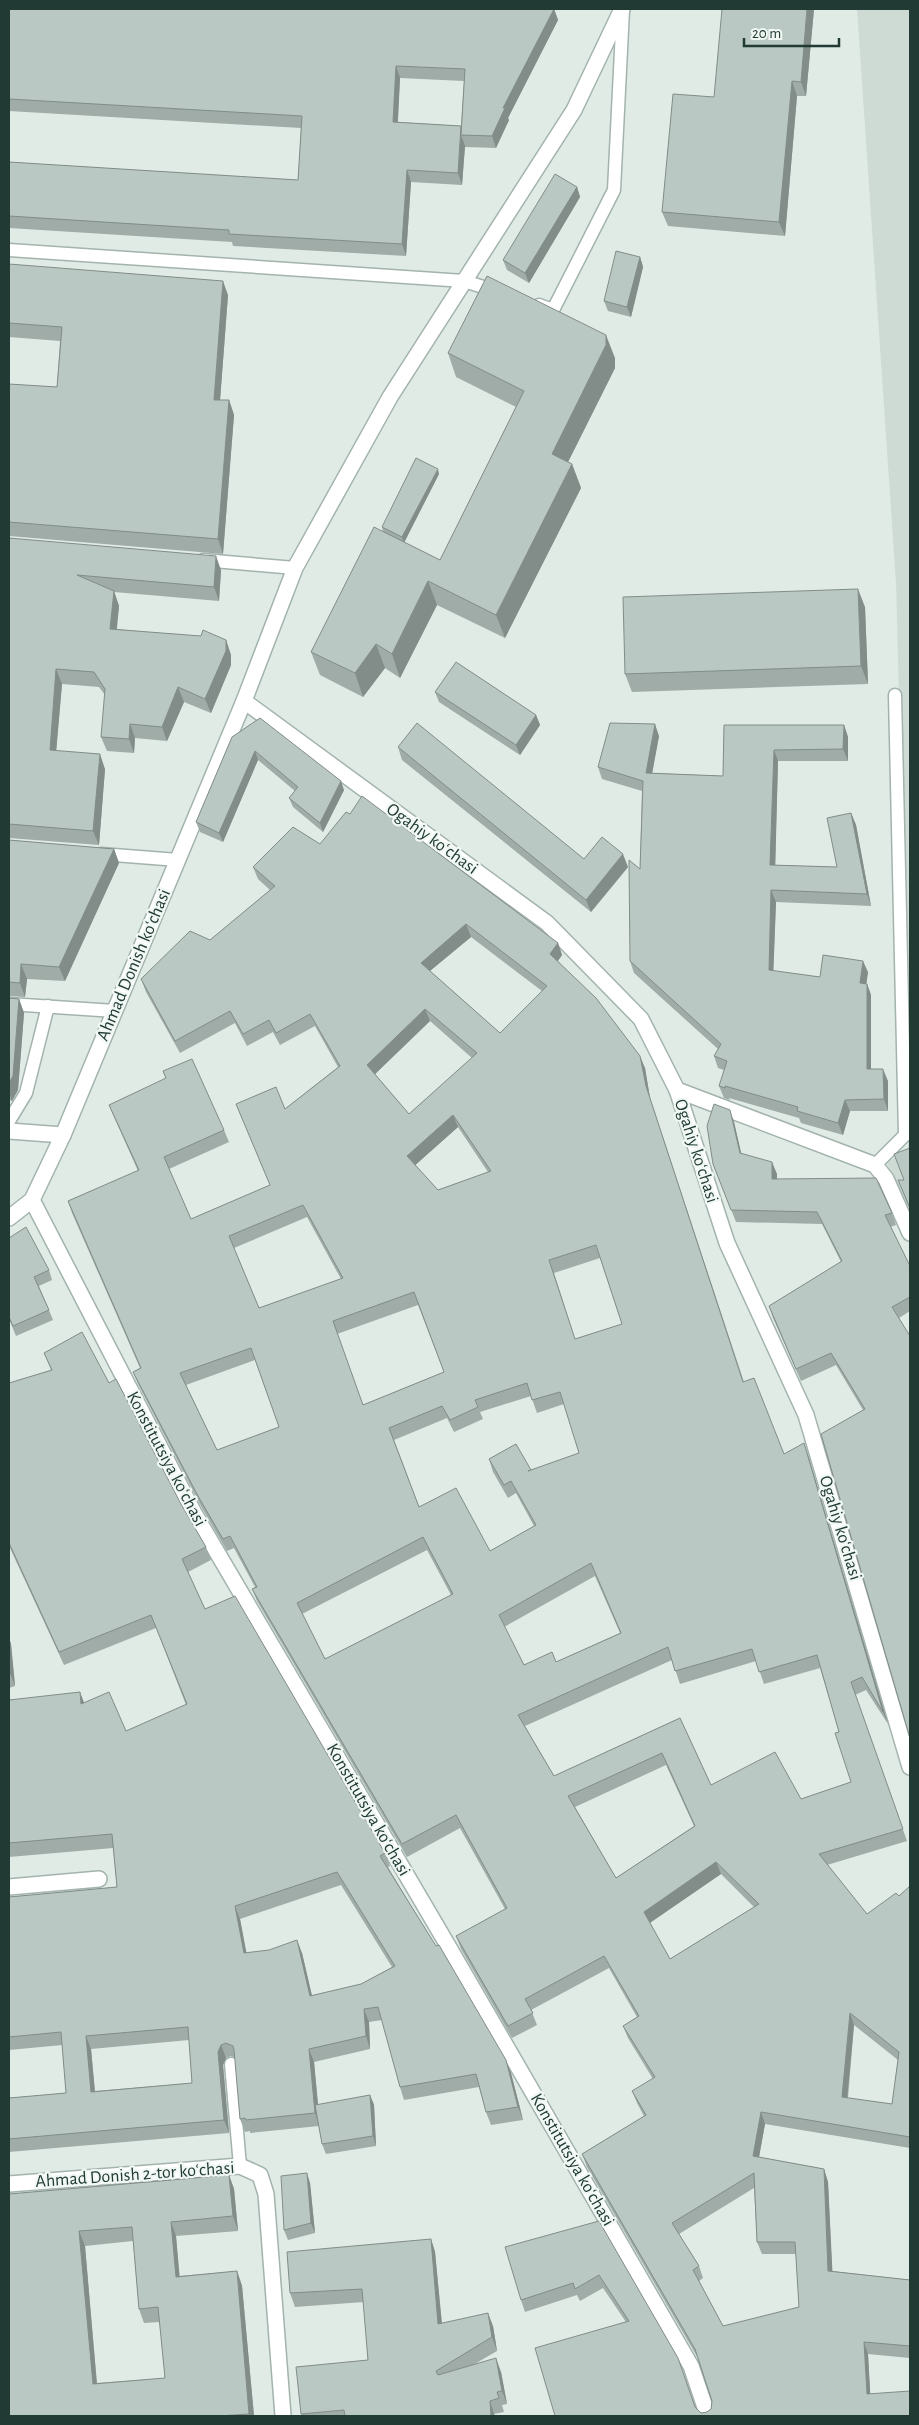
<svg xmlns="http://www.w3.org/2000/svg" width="919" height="2425" font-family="'Alegreya Sans',sans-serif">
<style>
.built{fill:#cedbd5}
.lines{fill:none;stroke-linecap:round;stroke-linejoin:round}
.lane-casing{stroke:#a3b3ad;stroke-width:15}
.street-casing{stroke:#a3b3ad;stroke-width:18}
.lane{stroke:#fff;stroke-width:12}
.street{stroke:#fff;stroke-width:15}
.wall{fill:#9faca7;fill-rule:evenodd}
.shaded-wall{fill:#828c88}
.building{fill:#b9c8c2;stroke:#828c88;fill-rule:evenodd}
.labels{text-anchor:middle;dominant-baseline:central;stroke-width:4.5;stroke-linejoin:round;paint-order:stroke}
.street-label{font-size:18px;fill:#213b34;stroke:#f1f8f4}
</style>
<rect width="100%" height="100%" fill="#e0ebe6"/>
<polygon class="built" points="857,9 910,9 910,1216 887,1163 908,1148 909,1075 896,583"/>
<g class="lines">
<g class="lane-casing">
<g id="lane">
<polyline points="9,250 464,281 496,291"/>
<polyline points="539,305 553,310 614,190 623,10"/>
<polyline points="203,560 295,568"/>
<polyline points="101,854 178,860"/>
<polyline points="9,1004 115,1011"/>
<polyline points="9,1121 26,1093 48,1006"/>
<polyline points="875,1165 905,1135 895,695"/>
<polyline points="231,2064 240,2166"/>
</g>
</g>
<g class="street-casing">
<g id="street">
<polyline points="244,701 547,923 641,1019 677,1090 727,1243 806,1415 910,1767"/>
<polyline points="677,1090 875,1165 886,1179 910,1233"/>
<polyline points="9,1131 63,1135"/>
<polyline points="32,1200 194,1513 447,1944 691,2366 708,2416"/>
<polyline points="9,1218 32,1200 63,1135 244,701 295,568 390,397 574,110 622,9"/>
<polyline points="9,1887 99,1879"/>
<polyline points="9,2184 240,2166 260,2175 266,2194 283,2416"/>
</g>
</g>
<use href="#lane" class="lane"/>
<use href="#street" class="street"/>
</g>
<g class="wall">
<path d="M9,9H554L558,20L508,118L509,120L496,148L465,147V146L462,185L411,182L406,256L233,246L232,242L9,228V162L298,180L301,128L9,111ZM400,78L464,81L461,126L398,122Z"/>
<polygon points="814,9 806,96 797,96 785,236 668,226 662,212"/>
<polygon points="577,187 580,197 529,283 507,270 503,260"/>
<polygon points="640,257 643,267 631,317 608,311 604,301"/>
<polygon points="9,264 228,295 220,400 229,400 234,415 223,554 9,536 9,384 57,387 60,341 9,337"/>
<polygon points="448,353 615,358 615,368 568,462 572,464 581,488 505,638 437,605 400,678 385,668 363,697 320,675 311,652 383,532 382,527 439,474 404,542 440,560 516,407 456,377"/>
<polygon points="9,538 221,570 219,601 114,592 119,606 117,629 226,640 231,655 231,665 211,713 184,702 167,741 135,738 134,753 107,751 101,737 105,695 99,687 62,684 56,751 105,769 99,845 9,838"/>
<polygon points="865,607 868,684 632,692 625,674"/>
<polygon points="435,692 536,715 540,725 520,755 439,702"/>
<polygon points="724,725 844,725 848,737 848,761 778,761 775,865 837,867 851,813 856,825 871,906 776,902 773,971 820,977 868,972 866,984 867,984 871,995 871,1069 888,1081 888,1111 850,1111 843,1135 801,1123 799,1118 729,1098 730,1100 724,1098 719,1086 724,1070 718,1068 714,1056 718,1049 634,973 630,961 640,869 642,791 602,779 598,767 659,736 652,773 723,776"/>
<polygon points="232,737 344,790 323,832 293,807 289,798 295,791 258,760 223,842 200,832 196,822"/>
<polygon points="398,747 584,859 628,867 591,912 402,760"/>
<polygon points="9,840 114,849 119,863 65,981 27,979 25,997 9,996"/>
<path d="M320,844L558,943L562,955L558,961L645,1068L650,1098L744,1382L784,1454L808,1455L888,1724L866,1690L855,1695L907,1841L827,1865L867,1914L899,1896L910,1886V2148L765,2124L759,2157L824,2169L828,2182L832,2271L910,2280V2358L868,2354L870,2394L910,2416H555L626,2322L603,2288L580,2301L577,2295L525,2312L521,2300L599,2221L695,2407L701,2413L707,2412L711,2409L712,2401L699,2360L587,2167L582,2154L644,2116L637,2103L632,2091L653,2079L628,2038L623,2026L637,2017L609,1968L531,2010L537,2025L512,2038L461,1949L456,1936L505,1909L460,1828L407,1857L257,1601L252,1589L255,1587L234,1548L227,1551L202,1508L138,1384L133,1372L140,1368L72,1213L68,1201L138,1171L114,1117L109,1105L166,1079L163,1071L224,1130L229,1142L169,1169L191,1219L270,1185L236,1104L285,1109L338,1067L315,1026L280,1045L273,1032L247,1046L235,1023L180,1053L146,992L141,979L210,940L270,890L258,879L253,867ZM471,937L542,991L500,1033L430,971ZM430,1021L472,1058L409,1114L375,1074ZM458,1127L488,1172L438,1190L415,1165ZM307,1217L341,1279L259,1308L234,1248ZM600,1258L622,1324L575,1339L554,1273ZM418,1305L444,1372L363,1405L337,1334ZM255,1360L279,1427L217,1450L186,1385ZM531,1396L537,1413L564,1404L579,1453L531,1470L489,1459L493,1472L508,1498L516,1493L534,1526L490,1551L419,1507L394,1440L447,1418L454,1432L483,1419L480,1412ZM427,1550L451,1595L325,1659L302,1614ZM595,1576L620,1633L556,1662L524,1665L504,1627ZM672,1660L680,1684L756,1661L764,1684L820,1668L839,1732L851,1782L801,1799L711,1785L680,1718L554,1776L525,1726ZM666,1765L694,1826L616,1878L575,1807ZM721,1874L754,1907L670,1959L650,1923ZM854,2025L898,2060L892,2104L848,2098ZM754,2188L757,2242L762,2254H796L799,2307L723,2326L699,2281L703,2278L699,2266L679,2234Z"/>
<polygon points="9,998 19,999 24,1013 18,1090 12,1101 9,1100"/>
<polygon points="734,1122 741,1154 777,1174 777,1179 892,1213 896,1225 890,1227 910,1266 910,1311 899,1318 910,1738 863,1410 836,1365 801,1381 773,1318 769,1306 841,1262 822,1224 736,1222 713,1164"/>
<polygon points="910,1148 910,1210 898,1180 904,1180"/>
<polygon points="9,1238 49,1270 52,1280 39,1286 53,1320 16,1336 9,1319"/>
<path d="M44,1353L109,1383L206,1547L211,1560L188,1572L205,1609L385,1853L390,1866L388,1867L511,2073L523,2120L491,2125L486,2112L479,2087L404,2100L400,2087L382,2020L369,2022L370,2049L314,2062L318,2105L370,2095L374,2105L376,2146L326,2154L322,2144L319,2126L250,2133V2131L245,2132L240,2119L235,2058L231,2056L226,2058L223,2065L229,2133L9,2152V2098L66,2093L62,2045L9,2050V1897L117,1887L113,1848L9,1857V1700L84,1702L126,1731L186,1705L156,1628L64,1665L9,1546V1383L51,1370ZM341,1885L392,1967L361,1984L312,1996L302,1953H246L240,1919ZM189,2040L192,2083L95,2091L91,2049Z"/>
<polygon points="9,1638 11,1644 15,1686 9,1688"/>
<path d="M229,2175L234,2189L238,2231L176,2236L179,2276L237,2271L242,2286L254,2416H9V2194ZM133,2241L139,2309L144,2323L160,2322L165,2378L97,2383L85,2246Z"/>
<polygon points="310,2183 315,2233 288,2240 284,2230"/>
<polygon points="431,2239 435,2252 442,2323 493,2326 497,2351 473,2365 501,2372 507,2404 502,2405 504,2412 494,2414 495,2416 302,2416 301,2414 368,2360 364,2302 295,2307 290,2293"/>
</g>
<g class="shaded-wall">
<polygon points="554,9 558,20 508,118 509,120 496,148 492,136 503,108"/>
<polygon points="807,9 814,9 806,96 801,82"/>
<polygon points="396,66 400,78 397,134 393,122"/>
<polygon points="792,81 797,96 785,236 779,222"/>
<polygon points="461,135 465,146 462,185 458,173"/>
<polygon points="407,170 411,182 406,256 402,244"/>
<polygon points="577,187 580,197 529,283 525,273"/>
<polygon points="640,257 643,267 631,317 627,307"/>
<polygon points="223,281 228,295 219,414 214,400"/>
<polygon points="606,335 615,358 615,368 560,478 552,454"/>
<polygon points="229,400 234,415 223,554 218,539"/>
<polygon points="572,464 581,488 505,638 496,615"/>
<polygon points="438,469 439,474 404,543 402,537"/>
<polygon points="216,556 221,570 219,601 214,587"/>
<polygon points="428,581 437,605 400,678 392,654"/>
<polygon points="858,589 865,607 868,684 861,666"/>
<polygon points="114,591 119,606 115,643 110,629"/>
<polygon points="226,640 231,655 231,665 211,713 205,699"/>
<polygon points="376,644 385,668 363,697 355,673"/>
<polygon points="56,669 62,684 55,765 50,750"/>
<polygon points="178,687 184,702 167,741 162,727"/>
<polygon points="536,715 540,725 520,755 516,745"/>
<polygon points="130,724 135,738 134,753 129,739"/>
<polygon points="655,724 659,736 650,785 646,773"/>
<polygon points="844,725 848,737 848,761 843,749"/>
<polygon points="774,750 778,761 775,877 770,865"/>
<polygon points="255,751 258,760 223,842 219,833"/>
<polygon points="100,754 105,769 99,845 93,831"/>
<polygon points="341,781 344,790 323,832 320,823"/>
<polygon points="851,813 856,825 871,906 867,894"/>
<polygon points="114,849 119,863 65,981 59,967"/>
<polygon points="623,854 628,867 591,912 586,900"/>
<polygon points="771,890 776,902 773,982 769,970"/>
<polygon points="466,924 471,937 425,975 421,963"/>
<polygon points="558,943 562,955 554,966 550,954"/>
<polygon points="863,961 868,972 865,994 860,983"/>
<polygon points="21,964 27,979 25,997 20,983"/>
<polygon points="867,984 871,995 871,1081 867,1069"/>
<polygon points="19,999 24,1013 18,1090 12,1101 9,1092 9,1083"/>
<polygon points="425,1009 430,1021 372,1077 367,1065"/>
<polygon points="640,1056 645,1068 650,1098 748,1394 646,1086"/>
<polygon points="883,1069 888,1081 888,1111 884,1099"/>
<polygon points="845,1100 850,1111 843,1135 838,1123"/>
<polygon points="730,1110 734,1122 744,1165 740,1153"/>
<polygon points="453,1115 458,1127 412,1168 407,1156"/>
<polygon points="772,1162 777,1174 777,1191 772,1179"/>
<polygon points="804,1443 808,1455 888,1724 883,1712"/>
<polygon points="9,1638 11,1644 15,1686 10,1673 9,1660"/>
<polygon points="80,1692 85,1705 81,1704"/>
<polygon points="716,1862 721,1874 648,1924 644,1912"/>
<polygon points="235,1906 240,1919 249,1966 244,1953"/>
<polygon points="297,1940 302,1953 315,2009 310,1996"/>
<polygon points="364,2009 369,2022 370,2049 366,2036"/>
<polygon points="850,2013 854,2025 846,2110 842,2097"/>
<polygon points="86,2036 91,2049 96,2105 91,2092"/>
<polygon points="221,2045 226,2058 223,2065 229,2133 224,2120 218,2052"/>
<polygon points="309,2049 314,2062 320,2126 315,2113"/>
<polygon points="506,2060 511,2073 523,2120 518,2107"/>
<polygon points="370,2095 374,2105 376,2146 373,2136"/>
<polygon points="761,2112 765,2124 757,2168 753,2156"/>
<polygon points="824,2169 828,2182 833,2283 828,2271"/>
<polygon points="307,2173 310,2183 315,2233 311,2223"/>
<polygon points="229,2175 234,2189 238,2231 233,2216"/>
<polygon points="171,2222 176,2236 181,2291 176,2277"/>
<polygon points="79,2231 85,2246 98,2398 93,2384"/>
<polygon points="431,2239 435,2252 443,2337 438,2324"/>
<polygon points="237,2271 242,2286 254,2416 250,2416 249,2414"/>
<polygon points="488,2313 493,2326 497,2351 492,2337"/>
<polygon points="864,2342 868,2354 871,2406 867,2394"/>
<polygon points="496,2358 501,2372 507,2404 502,2391"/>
<polygon points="490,2401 494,2414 495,2416 491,2416"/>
</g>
<g class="building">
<polygon points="9,9 554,9 503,108 505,108 492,136 461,135 465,69 396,66 393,122 461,126 458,173 407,170 402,244 229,234 229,230 9,216 9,162 298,180 302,116 9,99"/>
<polygon points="722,9 807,9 801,82 792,81 779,222 662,212 673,94 714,97"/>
<polygon points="555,174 577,187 525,273 503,260"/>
<polygon points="616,251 640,257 627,307 604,301"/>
<polygon points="9,264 223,281 214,400 229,400 218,539 9,522 9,384 57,387 62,327 9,323"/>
<polygon points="487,276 606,335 606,345 552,454 572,464 496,615 428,581 392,654 376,644 355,673 311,652 374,527 440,560 524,391 448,353"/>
<polygon points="416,458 438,469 402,537 382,527"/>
<polygon points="9,538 216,556 214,587 77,575 114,591 110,629 201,636 203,630 226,640 226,651 205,699 178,687 162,727 130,724 129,739 101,737 105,689 94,672 56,669 50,750 100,754 93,831 9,824"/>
<polygon points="858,589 861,666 625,674 623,597"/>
<polygon points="456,662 536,715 516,745 435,692"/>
<polygon points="260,718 341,781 320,823 289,798 298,787 255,751 219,833 196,822 232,737"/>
<polygon points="417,723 584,859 602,837 623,854 586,900 398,747"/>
<polygon points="610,723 655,724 646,773 723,776 724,725 844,725 843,749 774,750 770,865 837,867 827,818 851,813 867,894 771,890 769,970 820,977 823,955 863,961 860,983 867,984 867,1069 883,1069 884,1099 845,1100 838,1123 797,1111 798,1107 725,1086 725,1088 719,1086 727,1061 714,1056 721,1044 630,961 629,860 640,869 643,781 598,767"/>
<path d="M362,796L558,943L550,954L596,998L640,1056L646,1086L743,1382L754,1378L784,1454L804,1443L883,1712L862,1677L851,1682L903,1829L819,1854L867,1914L896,1893L899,1896L910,1886V2137L761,2112L753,2156L824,2169L828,2271L910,2280V2346L864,2342L867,2394L910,2391V2416H555L535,2348L629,2321L599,2275L575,2289L573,2283L521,2300L505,2247L599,2221L678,2358L695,2407L701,2413L707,2412L711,2409L712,2401L695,2349L582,2154L646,2115L632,2091L655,2077L623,2026L639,2016L604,1956L525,1999L533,2013L508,2026L456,1936L507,1908L456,1815L402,1844L252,1589L257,1587L230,1536L223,1539L198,1496L133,1372L141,1368L68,1201L139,1170L109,1105L166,1078L163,1071L192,1059L224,1130L164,1157L191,1219L270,1185L236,1104L276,1087L285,1109L340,1066L310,1014L276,1033L269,1020L243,1034L230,1011L175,1041L141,979L190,931L210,940L275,886L253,867L293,827L320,844L346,812L350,814ZM466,924L547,986L500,1033L421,963ZM425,1009L477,1053L409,1114L367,1065ZM453,1115L491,1171L438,1190L407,1156ZM303,1205L343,1278L259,1308L229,1236ZM596,1245L622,1324L575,1339L549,1260ZM414,1292L444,1372L363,1405L333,1321ZM251,1348L279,1427L217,1450L180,1373ZM527,1383L532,1400L560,1392L579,1453L528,1471L531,1470L516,1444L489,1459L504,1485L511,1481L536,1525L490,1551L456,1488L419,1507L389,1428L442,1406L450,1420L478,1407L475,1400ZM423,1537L453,1594L325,1659L297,1603ZM591,1563L621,1633L556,1662L552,1652L524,1665L499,1615ZM668,1647L675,1671L752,1649L759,1672L817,1655L839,1732L835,1733L851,1782L801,1799L775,1752L711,1785L680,1718L554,1776L518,1715ZM662,1753L695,1826L616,1878L568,1796ZM716,1862L759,1904L670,1959L644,1912ZM850,2013L899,2052L892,2104L842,2097ZM754,2173L757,2242H795L799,2307L723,2326L693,2270L699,2266L672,2223Z"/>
<polygon points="9,840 114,849 59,967 21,964 20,983 9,982"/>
<polygon points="9,998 19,999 13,1076 9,1083"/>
<polygon points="714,1104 730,1110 740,1153 772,1162 772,1179 876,1178 892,1213 885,1215 910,1266 910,1297 892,1307 910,1336 910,1738 821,1434 865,1409 831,1353 796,1369 769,1306 842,1261 817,1212 731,1210 713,1164 707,1126"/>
<polygon points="910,1148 910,1208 898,1180 904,1180 894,1154"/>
<polygon points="26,1227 49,1270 34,1277 49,1310 13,1326 9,1317 9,1238"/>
<path d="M82,1332L109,1383L116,1379L181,1504L206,1547L182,1559L205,1609L235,1596L385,1853L380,1856L436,1946L439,1945L506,2060L518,2107L486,2112L476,2074L400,2087L378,2007L364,2009L366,2036L309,2049L315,2113L246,2120L245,2118L240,2119L234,2050L233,2046L226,2043L221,2045L218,2052L224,2120L9,2139V2098L66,2093L61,2032L9,2037V1897L117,1887L112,1834L9,1843V1700L80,1692L81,1704L109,1692L126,1731L187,1704L151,1615L59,1652L9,1543V1383L52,1370L44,1353ZM337,1872L395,1966L361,1984L310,1996L297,1940L269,1950L244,1953L235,1906ZM188,2027L192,2083L91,2092L86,2036Z"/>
<polygon points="370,2095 373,2136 322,2144 315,2105"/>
<polygon points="307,2173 311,2223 284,2230 281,2176"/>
<path d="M229,2175L233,2216L171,2222L176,2277L237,2271L249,2414L218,2416H9V2194ZM132,2227L139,2309L158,2307L165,2378L93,2384L79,2231Z"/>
<polygon points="431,2239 438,2324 488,2313 492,2337 436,2371 438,2375 496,2358 502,2391 497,2392 499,2398 490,2401 491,2416 345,2416 344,2410 301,2414 296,2367 368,2360 362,2289 290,2293 287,2252"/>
</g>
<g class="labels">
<g class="street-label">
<text transform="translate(432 839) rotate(36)">Ogahiy koʻchasi</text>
<text transform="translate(134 965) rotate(-67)">Ahmad Donish koʻchasi</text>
<text transform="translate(696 1151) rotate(72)">Ogahiy koʻchasi</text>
<text transform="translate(166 1459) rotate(62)">Konstitutsiya koʻchasi</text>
<text transform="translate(840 1528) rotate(73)">Ogahiy koʻchasi</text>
<text transform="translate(368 1810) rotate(60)">Konstitutsiya koʻchasi</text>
<text transform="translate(572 2160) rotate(60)">Konstitutsiya koʻchasi</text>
<text transform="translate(135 2175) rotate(-4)">Ahmad Donish 2-tor koʻchasi</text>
</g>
</g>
<rect width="919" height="2425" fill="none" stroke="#213b34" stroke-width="20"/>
<path d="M744 38v8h95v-8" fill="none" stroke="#213b34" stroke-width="2.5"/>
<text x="752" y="38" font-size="15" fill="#213b34" stroke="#f1f8f4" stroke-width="4" paint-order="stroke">20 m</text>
</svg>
